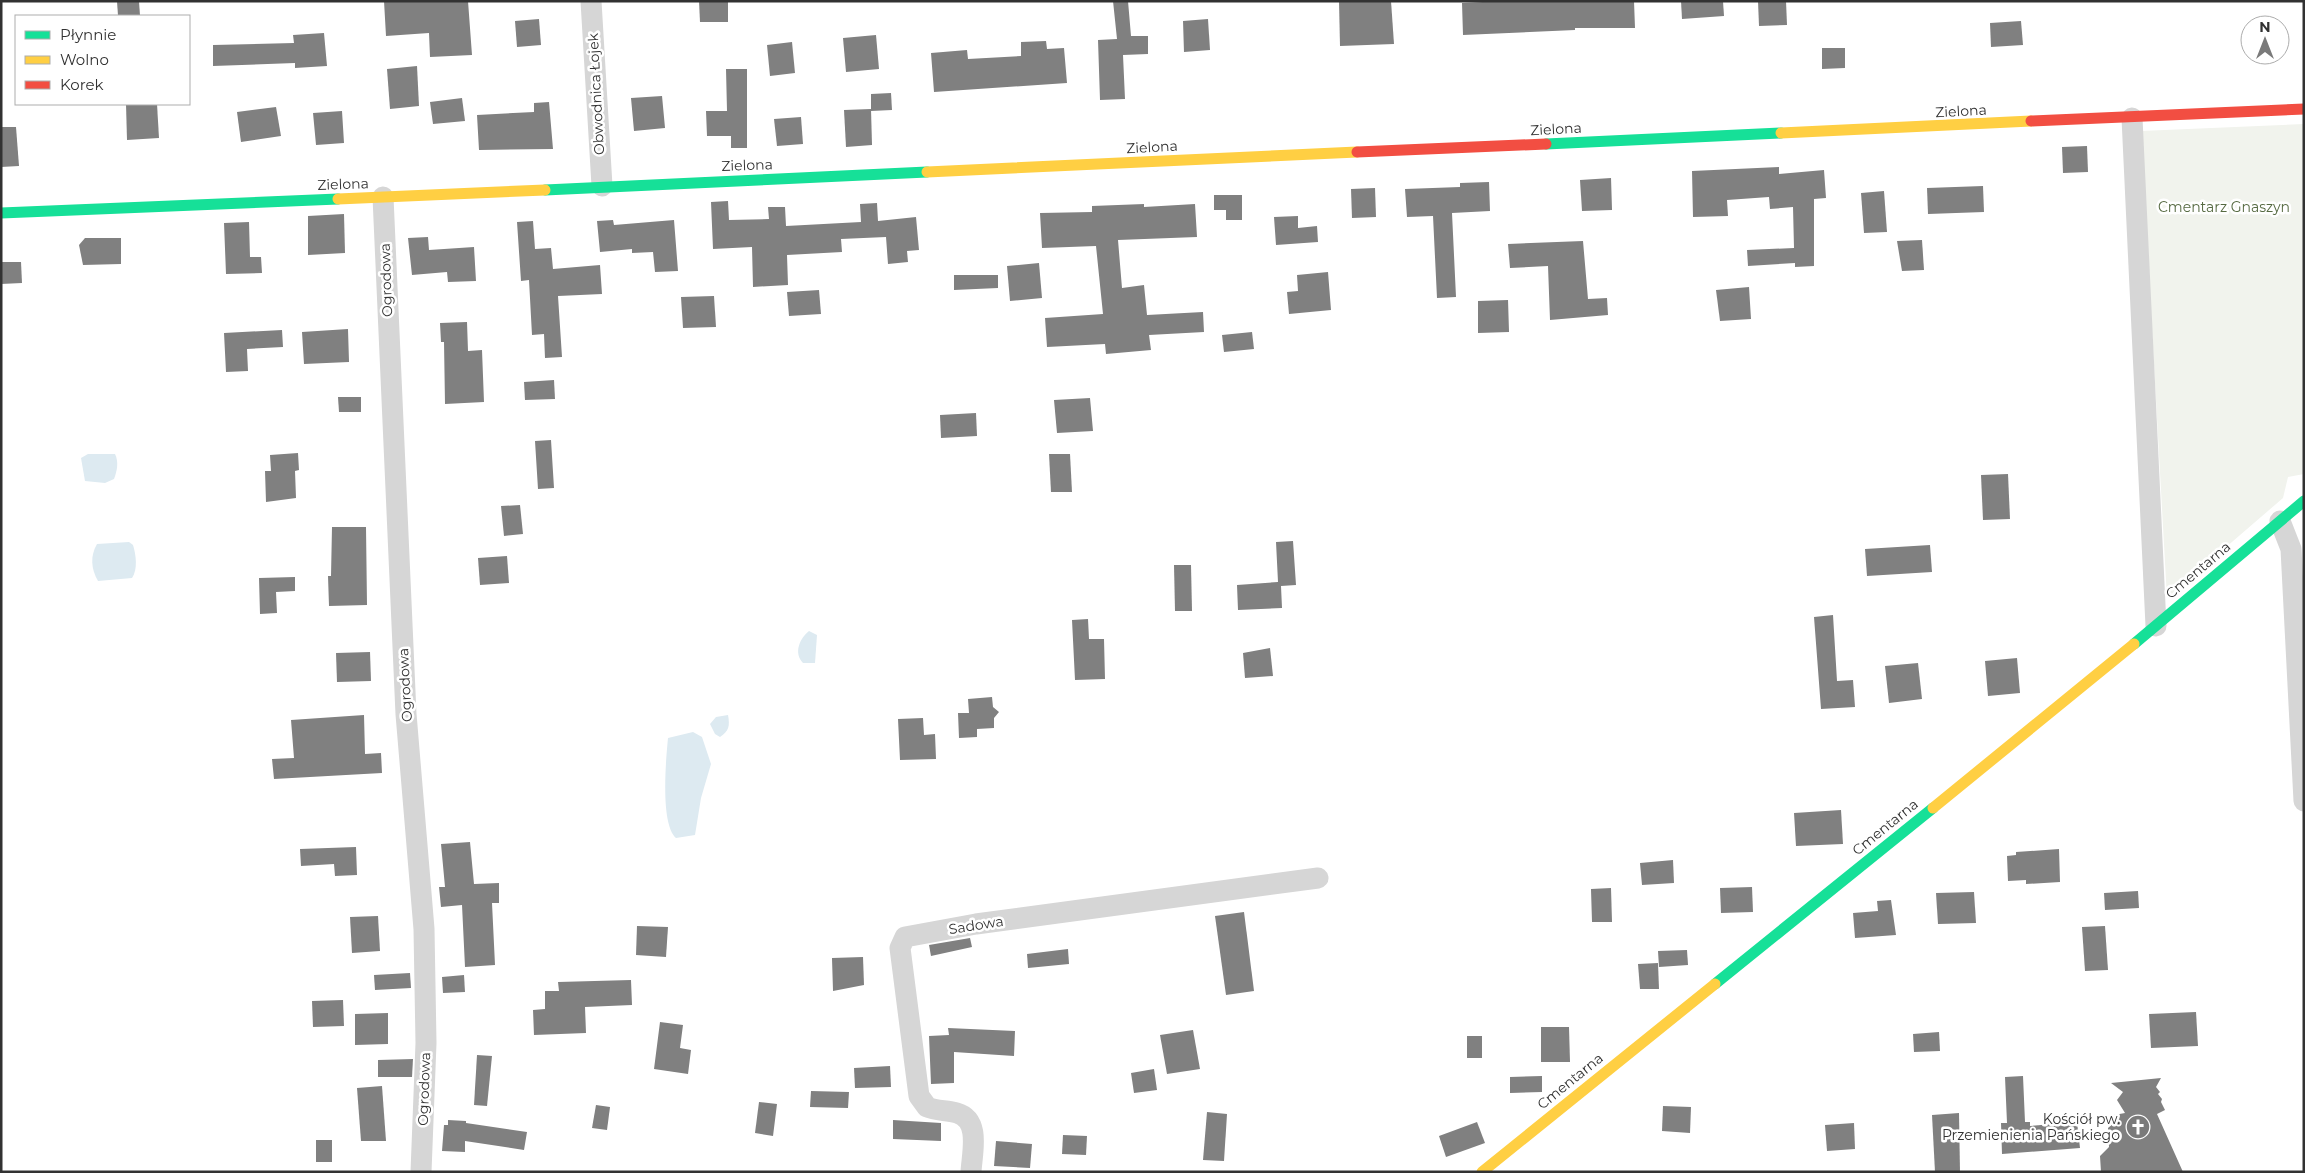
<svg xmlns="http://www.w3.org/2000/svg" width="2305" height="1173" font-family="Montserrat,sans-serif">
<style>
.green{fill:#f1f3ed}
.water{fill:#ddeaf1}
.building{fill:#808080}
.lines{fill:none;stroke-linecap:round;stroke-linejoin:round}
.street{stroke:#d6d6d6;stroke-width:21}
.fast{stroke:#16e098;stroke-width:11}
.slow{stroke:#ffcf43;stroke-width:11}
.jam{stroke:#f24e42;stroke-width:11}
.labels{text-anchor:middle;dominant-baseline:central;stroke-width:5;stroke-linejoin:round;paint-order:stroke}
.street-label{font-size:14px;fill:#323232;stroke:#fff}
.park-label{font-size:14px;fill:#566a42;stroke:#fff}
.poi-label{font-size:14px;fill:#323232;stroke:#fff;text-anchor:end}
</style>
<rect width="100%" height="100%" fill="#fff"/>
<polygon class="green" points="2304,124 2304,474 2288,477 2283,498 2167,598 2141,131"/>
<g class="water">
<path d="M88,454H115C119,462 117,471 114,479L105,483L85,481L81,458Z"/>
<path d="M129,542L133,545C136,555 138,569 132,578L98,581C91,569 90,556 97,544Z"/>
<path d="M809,631L817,635L815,663H803C793,653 800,638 809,631Z"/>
<path d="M728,715C730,726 729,731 720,737L715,734L710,724L716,717Z"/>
<path d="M693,732L702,737L711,764L701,798L695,835L676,838C660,824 666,759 668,738Z"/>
</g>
<g class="building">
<polygon points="117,1 139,1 140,16 118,16"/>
<polygon points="384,1 468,1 472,55 430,57 429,33 386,36"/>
<polygon points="699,1 728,1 728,22 700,22"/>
<polygon points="1113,1 1128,1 1131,36 1148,36 1148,54 1123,55 1125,99 1100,100 1098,40 1117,39"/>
<polygon points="1339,1 1391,1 1394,44 1340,46"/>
<polygon points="1503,1 1634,1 1635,28 1575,28 1575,30 1463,35 1462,3"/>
<polygon points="1681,1 1723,1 1724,16 1682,19"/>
<polygon points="1758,1 1786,1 1787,25 1759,26"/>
<polygon points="539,19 541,45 517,47 515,21"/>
<polygon points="1208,19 1210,50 1184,52 1183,21"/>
<polygon points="2021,21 2023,45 1991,47 1990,23"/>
<polygon points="324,33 327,66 295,68 295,63 213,66 213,45 294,43 293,35"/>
<polygon points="876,35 879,69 846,72 843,38"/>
<polygon points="1046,41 1047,49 1064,48 1067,83 934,92 931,53 967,50 968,59 1021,56 1021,42"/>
<polygon points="792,42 795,73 770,76 767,45"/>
<polygon points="1822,48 1845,48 1845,68 1822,69"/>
<polygon points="417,66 419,106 390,109 387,69"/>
<polygon points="726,69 747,69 747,148 731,148 731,136 707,136 706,111 727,111"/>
<polygon points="891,93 892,110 871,111 871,94"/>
<polygon points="662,96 665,128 634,131 631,98"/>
<polygon points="462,98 465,121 433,124 430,102"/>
<polygon points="549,102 553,149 479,150 477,115 534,112 534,103"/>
<polygon points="126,104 157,104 159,138 127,140"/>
<polygon points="276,107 281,136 241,142 237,112"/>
<polygon points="871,109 872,145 846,147 844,110"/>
<polygon points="342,111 344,143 316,145 313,113"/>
<polygon points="801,117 803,144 777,146 774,119"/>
<polygon points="1,127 16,127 19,166 1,167"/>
<polygon points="2087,146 2088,172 2063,173 2062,147"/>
<polygon points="1779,167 1779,174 1824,170 1826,198 1814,199 1814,266 1795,267 1795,263 1748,266 1747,250 1794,248 1793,207 1770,209 1769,197 1727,200 1728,216 1693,217 1692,171"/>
<polygon points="1611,178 1612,210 1582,211 1580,180"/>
<polygon points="1489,182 1490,211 1452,213 1456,297 1437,298 1433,216 1407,217 1405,189 1460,187 1460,183"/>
<polygon points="1983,186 1984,212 1928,214 1927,188"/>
<polygon points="1375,188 1376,217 1352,218 1351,189"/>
<polygon points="1884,191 1887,232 1864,233 1861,193"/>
<polygon points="1214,195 1242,195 1242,220 1226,220 1226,210 1214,210"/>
<polygon points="728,201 729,220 769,219 768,207 785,207 786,226 861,222 860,204 877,203 878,221 916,217 919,250 907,251 908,262 888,264 886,237 841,239 842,252 787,255 788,285 753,287 752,247 713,249 711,202"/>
<polygon points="1144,204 1144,207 1195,204 1197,237 1118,240 1122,288 1144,285 1147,315 1203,312 1204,332 1149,335 1151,350 1106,354 1105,344 1047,347 1045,318 1103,314 1096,246 1042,248 1040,213 1092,212 1092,206"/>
<polygon points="344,214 345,253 308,255 308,216"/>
<polygon points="1298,216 1298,228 1317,226 1318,242 1276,245 1274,217"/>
<polygon points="613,220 614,225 674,220 678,271 655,272 653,252 632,253 632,249 600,252 597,221"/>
<polygon points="533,221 535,249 551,248 553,269 600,265 602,294 558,296 562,357 545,358 544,334 532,335 529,280 521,281 517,222"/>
<polygon points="249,222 250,257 261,257 262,273 226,274 224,223"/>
<polygon points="428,237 429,250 474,247 476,281 448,282 447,272 412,275 408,238"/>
<polygon points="85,238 121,238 121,264 83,265 79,245"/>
<polygon points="1922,240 1924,270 1902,271 1897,241"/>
<polygon points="1583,241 1588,299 1607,298 1608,315 1550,320 1548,266 1510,268 1508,244"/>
<polygon points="1,262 21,262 22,283 1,284"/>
<polygon points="1039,263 1042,298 1010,301 1007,266"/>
<polygon points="1328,272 1331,310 1289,314 1287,292 1298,291 1297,275"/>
<polygon points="954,275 998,275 998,288 954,290"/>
<polygon points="1749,287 1751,319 1720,321 1716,290"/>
<polygon points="819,290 821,314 789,316 787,292"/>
<polygon points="714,296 716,327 683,328 681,297"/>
<polygon points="1508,300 1509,332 1478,333 1478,301"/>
<polygon points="467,322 468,351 482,350 484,402 445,404 444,342 441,342 440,323"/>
<polygon points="348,329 349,362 304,364 302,332"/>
<polygon points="282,330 283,347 247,349 248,371 226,372 224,333"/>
<polygon points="1252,332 1254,349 1224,352 1222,335"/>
<polygon points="554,380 555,399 525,400 524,382"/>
<polygon points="338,397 361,397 361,412 339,412"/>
<polygon points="1090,398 1093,431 1057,433 1054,400"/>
<polygon points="976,413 977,436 941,438 940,415"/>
<polygon points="551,440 554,488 538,489 535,441"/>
<polygon points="298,453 299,470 295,471 296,498 266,502 265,471 271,471 270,455"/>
<polygon points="1049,454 1070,454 1072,492 1051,492"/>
<polygon points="2008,474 2010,519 1983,520 1981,475"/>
<polygon points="520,505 523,534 504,536 501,506"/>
<polygon points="332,527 366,527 367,605 329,606 328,576 331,576"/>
<polygon points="1293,541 1296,585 1281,586 1282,608 1238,610 1237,585 1278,582 1276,542"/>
<polygon points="1930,545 1932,572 1867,576 1865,549"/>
<polygon points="507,556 509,583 480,585 478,558"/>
<polygon points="1174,565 1191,565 1192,611 1175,611"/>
<polygon points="295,577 295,591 276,592 277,613 260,614 259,578"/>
<polygon points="1833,615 1837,681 1853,680 1855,707 1821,709 1814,617"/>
<polygon points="1088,619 1089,639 1104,639 1105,679 1075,680 1072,620"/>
<polygon points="1270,648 1273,676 1245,678 1243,653"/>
<polygon points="370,652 371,681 337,682 336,653"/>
<polygon points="2017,658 2020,693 1988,696 1985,661"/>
<polygon points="1918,663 1922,699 1889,703 1885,666"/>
<polygon points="992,697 993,707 999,712 994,718 994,728 977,729 977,737 959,738 958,713 969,713 968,699"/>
<polygon points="364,715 365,754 381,753 382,773 274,779 272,759 294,758 291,720"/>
<polygon points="923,718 924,735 935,734 936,759 900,760 898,719"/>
<polygon points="1841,810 1843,844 1796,846 1794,813"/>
<polygon points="470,842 474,884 499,883 499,903 492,903 495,965 465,967 462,905 441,907 439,887 445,887 441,844"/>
<polygon points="356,847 357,875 335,876 334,864 301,866 300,849"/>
<polygon points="2059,849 2060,882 2026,884 2026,880 2008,881 2007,856 2016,855 2016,852"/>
<polygon points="1673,860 1674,883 1642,885 1640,863"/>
<polygon points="1752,887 1753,912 1721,913 1720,888"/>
<polygon points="1611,888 1612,922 1592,922 1591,889"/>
<polygon points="2138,891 2139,908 2105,910 2104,893"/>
<polygon points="1974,892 1976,923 1938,924 1936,893"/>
<polygon points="1891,900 1896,935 1855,938 1853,913 1878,911 1877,901"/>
<polygon points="1244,912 1254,991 1226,995 1215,916"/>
<polygon points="378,916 380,951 352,953 350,917"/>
<polygon points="637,926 668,927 666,957 636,955"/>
<polygon points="2105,926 2108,970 2085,971 2082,927"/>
<polygon points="970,938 972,947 931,956 929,945"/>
<polygon points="1068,949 1069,964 1028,968 1027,954"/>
<polygon points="1687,950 1688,965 1659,967 1658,951"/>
<polygon points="863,957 864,985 833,991 832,958"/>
<polygon points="1658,963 1659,989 1640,989 1638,964"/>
<polygon points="410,973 411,988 375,990 374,975"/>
<polygon points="464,975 465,992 443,993 442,977"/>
<polygon points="631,980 632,1005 585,1007 586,1033 534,1035 533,1010 545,1009 545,991 559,991 558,982"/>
<polygon points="343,1000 344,1026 313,1027 312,1001"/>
<polygon points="2196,1012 2198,1046 2151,1048 2149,1014"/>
<polygon points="388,1013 388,1044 355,1045 355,1014"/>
<polygon points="660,1022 683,1025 680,1048 691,1050 688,1074 654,1069"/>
<polygon points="1541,1027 1569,1027 1570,1062 1541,1062"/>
<polygon points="948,1028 1015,1031 1014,1056 954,1052 954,1083 931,1084 929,1036 949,1035"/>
<polygon points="1193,1030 1200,1069 1167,1074 1160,1035"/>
<polygon points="1939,1032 1940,1051 1914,1052 1913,1034"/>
<rect x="1467" y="1036" width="15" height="22"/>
<polygon points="477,1055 492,1056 487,1106 474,1105"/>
<polygon points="413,1059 412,1077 378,1077 378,1060"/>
<polygon points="890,1066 891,1087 855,1088 854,1068"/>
<polygon points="1154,1069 1157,1090 1134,1093 1131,1073"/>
<polygon points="1542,1076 1542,1092 1510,1093 1510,1077"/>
<polygon points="2023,1076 2025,1122 2030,1122 2030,1126 2077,1122 2080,1148 2002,1154 2001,1123 2007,1123 2005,1077"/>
<polygon points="2161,1078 2156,1087 2160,1092 2158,1094 2162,1099 2161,1102 2165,1110 2157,1114 2183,1172 2101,1172 2100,1156 2109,1147 2108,1128 2115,1121 2114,1115 2125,1113 2117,1100 2123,1092 2111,1083"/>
<polygon points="382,1086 386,1141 361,1141 357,1088"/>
<polygon points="811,1091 849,1092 848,1108 810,1107"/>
<polygon points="759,1102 777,1104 773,1136 755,1133"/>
<polygon points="596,1105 610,1107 607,1130 592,1128"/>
<polygon points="1663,1106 1691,1107 1690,1133 1662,1131"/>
<polygon points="1207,1112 1227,1114 1224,1161 1203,1160"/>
<polygon points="1959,1113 1960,1172 1935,1172 1932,1115"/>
<polygon points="448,1120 466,1121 466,1123 527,1132 524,1150 465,1141 465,1152 442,1151 444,1125 448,1125"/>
<polygon points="893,1120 941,1123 941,1141 893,1139"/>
<polygon points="1477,1122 1485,1143 1446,1157 1439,1136"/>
<polygon points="1854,1123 1855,1149 1827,1151 1825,1125"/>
<polygon points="1063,1135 1087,1136 1086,1155 1062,1154"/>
<rect x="316" y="1140" width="16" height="22"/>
<polygon points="996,1141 1032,1144 1030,1168 994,1166"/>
</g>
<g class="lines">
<g class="street">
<polyline points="591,1 602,186"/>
<polyline points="2132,118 2156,626"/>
<polyline points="383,197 406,714 424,929 426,1043 421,1172"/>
<polyline points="2280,521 2291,549 2304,801"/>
<path d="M971,1172C972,1153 981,1120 957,1113C947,1110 936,1111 927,1107L919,1096L900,948L905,937L976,924L1318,878"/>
</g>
<g class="fast">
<polyline points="1546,144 1781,133"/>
<polyline points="545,190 927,172"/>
<polyline points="1,213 338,199"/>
<polyline points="2134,644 2304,501"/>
<polyline points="1715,984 1933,808"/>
</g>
<g class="slow">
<polyline points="1781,133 2031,121"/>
<polyline points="927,172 1357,152"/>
<polyline points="338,199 545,190"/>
<polyline points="1933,808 2134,644"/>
<polyline points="1482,1172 1715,984"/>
</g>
<g class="jam">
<polyline points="2031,121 2304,109"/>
<polyline points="1357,152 1546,144"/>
</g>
</g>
<defs>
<g id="church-disc" transform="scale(1.25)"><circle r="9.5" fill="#7a7a7a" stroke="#fff"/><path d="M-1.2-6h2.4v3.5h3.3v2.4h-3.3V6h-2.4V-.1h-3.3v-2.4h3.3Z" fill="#fff"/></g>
</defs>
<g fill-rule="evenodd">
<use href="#church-disc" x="2138" y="1127"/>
</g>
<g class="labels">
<g class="street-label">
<text transform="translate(596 94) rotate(-93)">Obwodnica Łojek</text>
<text transform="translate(1961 111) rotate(-3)">Zielona</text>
<text transform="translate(1556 129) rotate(-3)">Zielona</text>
<text transform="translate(1152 147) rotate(-3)">Zielona</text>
<text transform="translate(747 165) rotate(-2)">Zielona</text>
<text transform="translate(343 184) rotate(-2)">Zielona</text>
<text transform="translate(386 280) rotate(-92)">Ogrodowa</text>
<text transform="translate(2198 570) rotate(-40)">Cmentarna</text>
<text transform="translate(405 685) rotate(-93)">Ogrodowa</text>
<text transform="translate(1885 827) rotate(-39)">Cmentarna</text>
<text transform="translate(976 925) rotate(-9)">Sadowa</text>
<text transform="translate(1570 1081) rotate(-39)">Cmentarna</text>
<text transform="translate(424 1089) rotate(-88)">Ogrodowa</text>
</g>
<g class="park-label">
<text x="2224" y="207">Cmentarz Gnaszyn</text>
</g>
<g class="poi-label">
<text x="2120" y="1119">Kościół pw.<tspan x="2120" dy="16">Przemienienia Pańskiego</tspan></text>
</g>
</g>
<rect width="2305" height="1173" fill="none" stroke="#323232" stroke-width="5"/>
<rect x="15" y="15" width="175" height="90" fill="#ffffff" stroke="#adadad"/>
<rect x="25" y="31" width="25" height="8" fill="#16e098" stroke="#adadad"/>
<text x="60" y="40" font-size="15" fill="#323232">Płynnie</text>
<rect x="25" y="56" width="25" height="8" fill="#ffcf43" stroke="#adadad"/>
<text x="60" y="65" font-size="15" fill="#323232">Wolno</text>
<rect x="25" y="81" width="25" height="8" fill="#f24e42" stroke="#adadad"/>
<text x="60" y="90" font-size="15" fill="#323232">Korek</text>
<g transform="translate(2265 40)"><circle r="24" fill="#ffffff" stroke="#adadad"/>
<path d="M0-4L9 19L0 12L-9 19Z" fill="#7a7a7a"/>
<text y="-8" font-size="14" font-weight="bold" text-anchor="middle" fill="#323232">N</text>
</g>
</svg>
